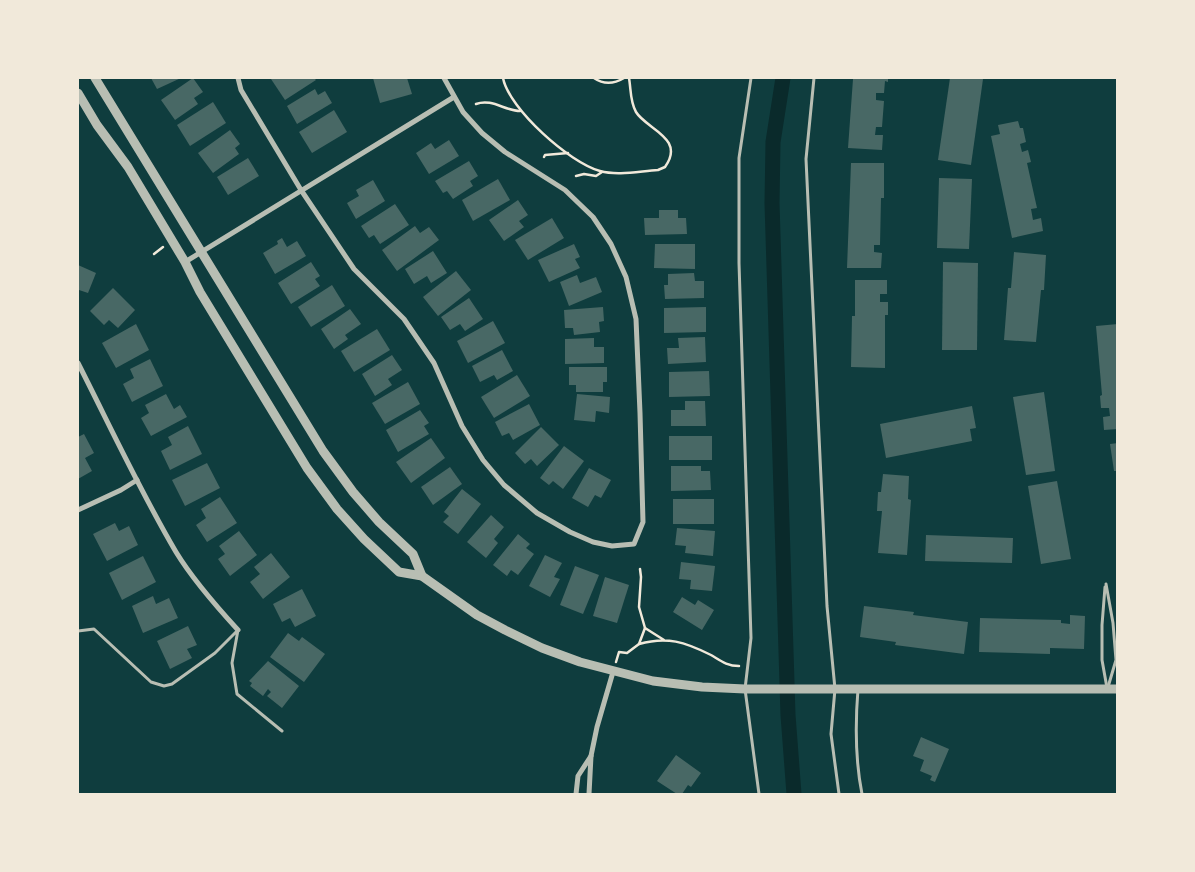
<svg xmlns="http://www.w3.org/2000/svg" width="1195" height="872" font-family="'Noto Sans',sans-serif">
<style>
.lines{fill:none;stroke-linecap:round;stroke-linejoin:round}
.canal{stroke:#0a2a2b;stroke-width:15}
.building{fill:#486865}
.path{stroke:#f1e9da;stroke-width:2.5}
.service{stroke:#b8beb3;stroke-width:3}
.minor{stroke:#b8beb3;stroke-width:5}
.tertiary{stroke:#b8beb3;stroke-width:9}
</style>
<rect width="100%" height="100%" fill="#0f3d3e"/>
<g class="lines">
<polyline class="canal" points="783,78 773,142 772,203 788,715 794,794"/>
</g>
<g class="building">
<polygon points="151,78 181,78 157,89"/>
<polygon points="193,78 203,92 194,98 198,104 175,120 161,100"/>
<polygon points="273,78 314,78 316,80 285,100 271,79"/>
<polygon points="373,78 407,78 412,94 380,103"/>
<polygon points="856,78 888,78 888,82 885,81 884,93 876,93 876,100 884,101 882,127 876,127 875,135 883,135 882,150 848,148 853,79"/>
<polygon points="950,78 983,79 971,165 938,160"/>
<polygon points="315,89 318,95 325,91 332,103 297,124 287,106"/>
<polygon points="213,102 226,123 190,146 177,125"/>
<polygon points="334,110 347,132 312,153 299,132"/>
<polygon points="1018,121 1020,128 1023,128 1026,142 1020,144 1022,152 1028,150 1031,162 1027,163 1037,208 1031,209 1033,220 1041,218 1043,231 1012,238 991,136 1000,134 998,125"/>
<polygon points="230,130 240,144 235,148 239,154 213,173 198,153"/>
<polygon points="449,140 459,156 429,174 416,153 431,143 435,149"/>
<polygon points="248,158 259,176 228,195 217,177"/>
<polygon points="469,161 478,176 470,181 473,186 453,199 447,191 443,193 435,181"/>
<polygon points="851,163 884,163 884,198 881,198 880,245 874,245 874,252 882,253 881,268 847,268"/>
<polygon points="939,178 972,179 969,249 937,248"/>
<polygon points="498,179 510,200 473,221 462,200"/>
<polygon points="373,180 385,201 356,219 347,203 359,196 356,190"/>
<polygon points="518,200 528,215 519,221 524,227 504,241 489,220"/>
<polygon points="395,204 409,225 380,244 374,235 369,238 361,226"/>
<polygon points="659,210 678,210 678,218 686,218 687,234 645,235 644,218 659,218"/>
<polygon points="552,218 564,238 528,260 515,240"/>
<polygon points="415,226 420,233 429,227 439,240 397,271 382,250"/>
<polygon points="282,238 287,247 297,241 306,256 275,274 263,253 278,244 277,241"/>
<polygon points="574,244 580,257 575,259 580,268 549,282 538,260"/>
<polygon points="655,244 695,244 695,269 654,268"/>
<polygon points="433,251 447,273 431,283 427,276 414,284 405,269"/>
<polygon points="1014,252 1046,255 1044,290 1041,290 1036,342 1004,340 1008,288 1011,288"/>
<polygon points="311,262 320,276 315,279 320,286 291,304 278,283"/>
<polygon points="943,262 978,263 977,350 942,350"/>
<polygon points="78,265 96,273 88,293 79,290 78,293"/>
<polygon points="456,271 471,290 438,316 423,297"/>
<polygon points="694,273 695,281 704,281 704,298 665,299 664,285 668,285 668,274"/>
<polygon points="577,275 580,283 596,277 602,292 569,306 560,282"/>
<polygon points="855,280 887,280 887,294 880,294 880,302 888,302 888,315 885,315 885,368 851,367 852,316 855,316"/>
<polygon points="332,285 345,306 311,327 298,307"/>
<polygon points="113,288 135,310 118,328 109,320 104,325 90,311"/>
<polygon points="469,298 483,319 465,331 460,324 450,330 441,317"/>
<polygon points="603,307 604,321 599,322 600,332 574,335 573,328 565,328 564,310"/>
<polygon points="706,307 706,332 664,333 664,308"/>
<polygon points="350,309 361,324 345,335 348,339 334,349 321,329"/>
<polygon points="493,321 505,343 468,363 457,341"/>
<polygon points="136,324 149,350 116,368 102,343"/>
<polygon points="1118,324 1118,429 1104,430 1103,417 1110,416 1109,408 1101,408 1100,396 1102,395 1096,326"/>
<polygon points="377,329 390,350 354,372 341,351"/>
<polygon points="705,337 706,362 668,364 667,348 679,348 678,338"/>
<polygon points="594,338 594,347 604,347 604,363 565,364 565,339"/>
<polygon points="502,350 513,371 497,380 494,375 480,382 472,366"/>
<polygon points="392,355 402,370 388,379 392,385 375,396 362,374"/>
<polygon points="150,359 163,386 132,402 123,384 134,378 130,369"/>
<polygon points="569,367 607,367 607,382 603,382 603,392 576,392 576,385 569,385"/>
<polygon points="709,371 710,396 669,397 669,372"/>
<polygon points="517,375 530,396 494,418 481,397"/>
<polygon points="408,382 420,404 385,424 372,403"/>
<polygon points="1044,392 1055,471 1026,475 1013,397"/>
<polygon points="166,394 174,409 180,405 187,417 151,436 141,418 149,413 145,405"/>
<polygon points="577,394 610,397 609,413 596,411 595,422 574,420"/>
<polygon points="685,401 705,401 706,426 671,426 671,410 685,410"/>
<polygon points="529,404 540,425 513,440 509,433 502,436 495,422"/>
<polygon points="972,406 976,428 970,429 972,441 886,458 880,424"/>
<polygon points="420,410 429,423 424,426 429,434 398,452 386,430"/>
<polygon points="188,426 202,454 170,470 161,451 172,445 168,437"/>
<polygon points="541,427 559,445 537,466 531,459 525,464 515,453"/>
<polygon points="84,434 94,453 85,458 92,471 78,479 78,437"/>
<rect x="669" y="436" width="43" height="24"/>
<polygon points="431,438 445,458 411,483 396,462"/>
<polygon points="1118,443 1118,471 1114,471 1110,444"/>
<polygon points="564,446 584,461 563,489 553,481 549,485 540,478"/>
<polygon points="207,463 220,488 185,506 172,480"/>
<polygon points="671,466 701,466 701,471 710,471 711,490 671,491"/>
<polygon points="450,467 462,484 433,505 421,487"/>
<polygon points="589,468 611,480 601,498 595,495 588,507 572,498"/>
<polygon points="883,474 909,476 908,499 911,500 907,555 878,553 882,511 877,511 878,492 881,492"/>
<polygon points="1057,481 1071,559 1041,564 1028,486"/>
<polygon points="462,489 481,504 458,534 443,522 449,516 444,512"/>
<polygon points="220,497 237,523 207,542 196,525 206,518 201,509"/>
<rect x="673" y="499" width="41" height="25"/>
<polygon points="491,515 504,527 494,539 498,543 486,558 467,542"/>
<polygon points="115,523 119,531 129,526 138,545 107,561 93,534"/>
<polygon points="677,528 715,531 713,556 685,553 686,546 675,545"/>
<polygon points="239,531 257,555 230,576 218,559 225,554 219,546"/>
<polygon points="518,534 530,544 526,548 534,554 518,575 511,570 507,576 493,565"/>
<polygon points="926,535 1013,538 1012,563 925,561"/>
<polygon points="271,553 290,577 263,599 250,582 260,574 254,567"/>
<polygon points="545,555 562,563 554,577 560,579 550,597 529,586"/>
<polygon points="143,556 156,582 122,600 109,573"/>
<polygon points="681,562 715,566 712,591 690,589 691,580 679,579"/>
<polygon points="575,566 599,575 583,614 560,605"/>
<polygon points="605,577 629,585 617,623 593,616"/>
<polygon points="302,589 316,616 295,627 290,618 282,622 273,604"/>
<polygon points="153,596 156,604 169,598 178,618 143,633 132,606"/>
<polygon points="682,597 695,605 698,600 714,610 702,630 673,612"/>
<polygon points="864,606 914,612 913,615 968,622 964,654 895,645 896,642 860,637"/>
<polygon points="1070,615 1085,616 1084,649 1050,648 1050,654 979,652 980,618 1061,620 1061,623 1070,624"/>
<polygon points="188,626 197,645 187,649 192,658 170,669 157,641"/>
<polygon points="288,633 299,641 302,637 325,654 304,682 270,657"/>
<polygon points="268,661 299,686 282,708 267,696 271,692 268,689 263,696 250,686 252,683 249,681"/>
<polygon points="921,737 949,749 935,782 930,780 932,776 920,771 924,760 913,756"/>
<polygon points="676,755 701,773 691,787 688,785 682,794 677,794 657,781"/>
</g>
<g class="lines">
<g class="path">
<path d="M503,78C509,109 570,163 600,171C618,176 640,171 658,170L665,167C686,138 646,129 636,112C630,102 631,89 629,78"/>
<path d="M594,78C604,85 614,84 624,78"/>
<path d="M476,104C492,98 505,111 520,111"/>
<polyline points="544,157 545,155 568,153"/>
<polyline points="576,176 584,174 596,176 602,172"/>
<polyline points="154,254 163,247"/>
<polyline points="640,569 641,577 639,607 645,628"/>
<path d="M664,640L645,628L639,644C667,636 685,642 711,655C721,661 727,666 739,666"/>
<polyline points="616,662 619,652 627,653 639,644"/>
</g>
<g class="service">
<polyline points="751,78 739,158 739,263 751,638 745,689 759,794"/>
<polyline points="814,78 806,159 827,606 835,689 831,734 839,794"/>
<polyline points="1106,584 1113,623 1116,660 1108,687"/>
<polyline points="1105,587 1102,625 1102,660 1107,688"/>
<polyline points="78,631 94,629 151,682 164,686 172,684 215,653 238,630 232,663 237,694 282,731"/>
<path d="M858,689C855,726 855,759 862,794"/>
</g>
<g class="minor">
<polyline points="238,78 241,90 301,190 354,269 404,319 434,363 462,426 483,460 504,485 537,513 570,532 593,542 612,546 634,544 643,522 640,413 636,319 626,277 611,244 593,217 565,190 505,152 482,133 463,112 444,78"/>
<polyline points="185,262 454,97"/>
<path d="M78,363C110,426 140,491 176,552C193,580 216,606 238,630"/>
<polyline points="78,510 121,490 137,480"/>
<polyline points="576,794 578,776 591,756"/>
<polyline points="589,794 591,756 597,727 613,672"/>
</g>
<g class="tertiary">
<polyline points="95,78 323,451 353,492 379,522 413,554 422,576"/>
<polyline points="78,93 97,125 128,167 185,262 200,292 307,468 337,509 364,539 399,572 422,576 477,615 505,630 542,648 580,662 653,681 702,687 745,689 1118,689"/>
</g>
</g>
<rect width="1195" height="872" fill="none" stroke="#f1e9da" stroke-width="158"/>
</svg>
